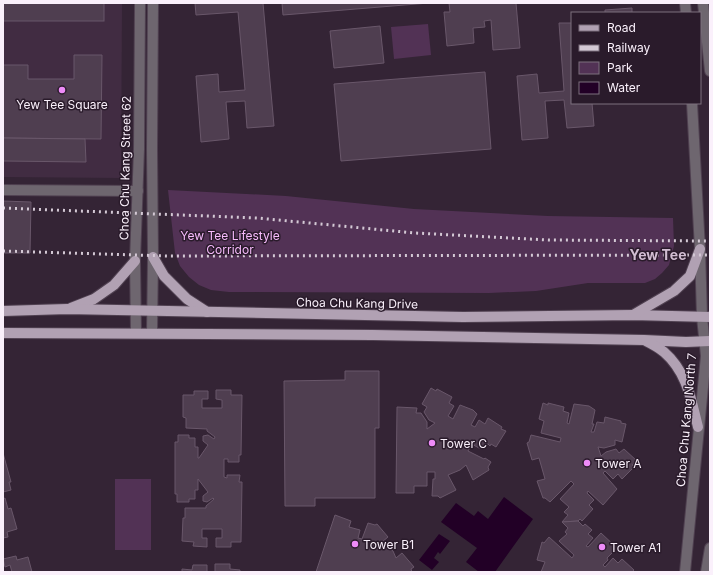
<svg xmlns="http://www.w3.org/2000/svg" width="713" height="575" font-family="Inter,sans-serif">
<style>
.built{fill:#412c42}
.green{fill:#523255}
.water{fill:#220026}
.building{fill:#4f3e50;stroke:#69576a}
.lines{fill:none;stroke-linecap:round;stroke-linejoin:round}
.minor-casing{stroke:#504151;stroke-width:12}
.major-casing{stroke:#504151;stroke-width:12}
.minor{stroke:#6e666f;stroke-width:10}
.major{stroke:#b1a1b3;stroke-width:10}
.rail{stroke:#d4c9d5;stroke-width:3;stroke-dasharray:2 4;stroke-linecap:butt}
.poi-dot{fill:#ee8bf8;stroke:#2a1b2b;stroke-width:1.5}
.labels{text-anchor:middle;dominant-baseline:central;stroke-width:3;stroke-linejoin:round;paint-order:stroke}
.poi-label{font-size:12px;fill:#faf0fb;stroke:#2a1b2b;text-anchor:start}
.street-label{font-size:12px;fill:#faf0fb;stroke:#2a1b2b}
.park-label{font-size:12px;fill:#f7bbfc;stroke:#2a1b2b}
.quarter-label{font-size:14px;font-weight:bold;fill:#d1bdd2;stroke:#2a1b2b}
</style>
<rect width="100%" height="100%" fill="#342435"/>
<polygon class="built" points="3,3 122,3 121,178 3,177"/>
<g class="green">
<polygon points="428,24 431,55 394,59 391,27"/>
<polygon points="168,190 286,196 414,209 548,216 673,218 674,246 669,265 662,273 655,279 645,283 588,283 536,291 489,293 229,292 211,290 199,285 189,277 180,266 175,253"/>
<rect x="115" y="479" width="36" height="71"/>
</g>
<g class="water">
<polygon points="504,497 533,519 495,572 479,572 466,562 477,548 441,522 456,503 474,516 478,511 488,519"/>
<polygon points="439,534 450,541 440,554 438,552 434,558 439,562 432,570 419,560"/>
</g>
<g class="building">
<rect x="3" y="3" width="101" height="18"/>
<polygon points="195,3 263,3 274,126 247,128 245,101 226,102 229,139 201,142 196,76 218,74 219,92 245,90 238,12 196,15"/>
<polygon points="282,3 429,3 283,15"/>
<polygon points="449,3 516,3 520,48 493,50 491,20 484,21 485,27 473,28 474,43 447,46 444,12 450,12"/>
<polygon points="632,8 632,13 605,13 605,10"/>
<polygon points="559,23 572,23 572,103 592,103 594,126 567,128 564,100 545,101 548,138 522,140 517,76 537,74 539,93 564,91"/>
<polygon points="380,26 384,63 334,68 330,31"/>
<polygon points="74,55 102,55 101,139 3,138 3,65 28,65 28,79 74,79"/>
<polygon points="485,72 491,149 341,161 334,84"/>
<polygon points="3,138 85,139 86,162 3,161"/>
<polygon points="3,201 31,202 30,253 3,253"/>
<polygon points="345,371 379,371 379,428 375,428 375,498 315,498 315,506 285,506 284,381 345,380"/>
<polygon points="431,388 436,391 437,389 452,397 449,403 454,406 448,416 453,419 460,405 473,410 477,414 471,425 475,427 479,420 485,424 488,418 502,427 501,429 506,431 496,447 491,444 490,446 488,444 485,448 479,448 468,442 466,445 470,447 468,451 484,459 485,458 491,462 488,467 489,470 473,480 466,465 460,470 448,475 456,490 440,498 438,496 432,496 433,479 435,479 435,472 427,472 427,486 414,486 414,493 396,493 397,407 417,408 416,413 421,413 427,422 427,429 435,423 429,420 424,412 427,407 422,404"/>
<polygon points="216,390 231,390 231,395 242,395 241,455 239,455 239,462 228,462 228,459 224,459 224,477 227,478 227,475 240,475 239,482 242,482 241,542 231,542 231,547 216,547 216,538 222,538 222,529 202,529 202,538 207,538 207,547 193,546 194,542 182,541 183,518 185,518 185,508 206,508 206,506 214,499 213,498 207,502 203,501 203,496 208,492 198,479 198,490 195,490 195,499 189,499 189,502 177,502 177,494 175,494 175,442 178,442 178,435 189,435 189,438 195,438 195,447 198,447 198,458 199,458 208,445 203,441 203,436 208,435 214,439 215,437 207,431 207,429 186,428 186,418 183,417 183,395 194,395 194,391 208,391 208,399 202,399 202,408 222,408 222,400 216,399"/>
<polygon points="543,403 548,405 548,403 564,407 563,411 569,413 567,423 569,424 574,404 589,406 595,410 592,424 594,424 591,432 594,432 597,422 604,423 605,417 621,421 621,423 626,424 622,442 615,440 615,445 604,448 598,447 601,456 606,452 616,449 619,453 624,449 637,461 632,465 634,467 622,479 618,474 613,479 605,471 603,473 617,489 603,505 588,491 587,493 594,500 589,505 593,509 582,521 580,519 578,521 562,522 568,515 564,512 569,507 560,499 574,484 571,481 550,502 545,498 543,498 537,481 545,479 539,458 532,460 527,443 529,442 531,435 560,442 561,438 541,433 544,421 539,419"/>
<polygon points="3,453 11,482 9,482 11,490 3,492"/>
<polygon points="5,498 8,509 11,508 17,529 7,532 8,537 3,538 3,499"/>
<polygon points="335,515 351,521 349,527 360,530 358,538 362,539 368,523 375,525 377,524 388,537 382,542 393,551 396,558 402,553 414,567 411,569 412,572 316,572"/>
<polygon points="578,521 583,526 585,524 592,530 588,534 593,538 586,546 588,547 601,533 617,548 607,558 608,560 603,565 605,567 613,558 618,563 622,559 634,570 632,572 541,572 545,562 537,560 542,542 544,543 549,537 572,558 574,555 559,541 567,534 565,532 568,528 562,522"/>
<polygon points="16,556 17,560 28,557 32,572 12,572 10,565 5,567 3,559"/>
<polygon points="215,564 230,564 230,569 240,570 240,572 215,572"/>
<polygon points="193,565 207,565 207,572 182,572 182,569 192,570"/>
</g>
<g class="lines">
<g class="minor-casing">
<g id="minor">
<polyline points="685,3 686,13"/>
<polyline points="703,3 710,71"/>
<polyline points="3,190 138,191"/>
<polyline points="136,333 135,261 139,149 140,3"/>
<polyline points="152,333 153,257 152,149 153,3"/>
<polyline points="685,572 706,356 702,317 700,249 692,103"/>
<polyline points="706,572 710,548"/>
</g>
</g>
<g class="major-casing">
<g id="major">
<polyline points="153,257 164,276 187,299 207,312"/>
<polyline points="71,308 94,299 114,285 135,261"/>
<polyline points="3,311 67,309 463,317 633,315 710,317"/>
<polyline points="633,315 674,291 690,276 700,249"/>
<polyline points="3,333 373,335 644,340 686,342 710,341"/>
<path d="M646,341C652,344 659,348 664,352C687,372 691,399 698,427"/>
</g>
</g>
<use href="#minor" class="minor"/>
<use href="#major" class="major"/>
<g class="rail">
<polyline points="3,208 257,218 415,233 548,240 710,241"/>
<polyline points="3,251 169,256 710,255"/>
</g>
</g>
<g class="poi-dot">
<circle cx="62" cy="90" r="4"/>
<circle cx="432" cy="443" r="4"/>
<circle cx="587" cy="463" r="4"/>
<circle cx="355" cy="544" r="4"/>
<circle cx="602" cy="547" r="4"/>
</g>
<g class="labels">
<g class="poi-label">
<text x="62" y="104" text-anchor="middle">Yew Tee Square</text>
<text x="440" y="443">Tower C</text>
<text x="595" y="463">Tower A</text>
<text x="363" y="544">Tower B1</text>
<text x="610" y="547">Tower A1</text>
</g>
<g class="street-label">
<text transform="translate(125 168) rotate(-89)">Choa Chu Kang Street 62</text>
<text transform="translate(357 303) rotate(1)">Choa Chu Kang Drive</text>
<text transform="translate(686 420) rotate(-85)">Choa Chu Kang North 7</text>
</g>
<g class="park-label">
<text x="230" y="235">Yew Tee Lifestyle<tspan x="230" dy="14">Corridor</tspan></text>
</g>
<g class="quarter-label">
<text x="658" y="254">Yew Tee</text>
</g>
</g>
<rect width="713" height="575" fill="none" stroke="#faf0fb" stroke-width="8"/>
<rect x="571" y="12" width="130" height="92" fill="#2a1b2b" stroke="#7d707e"/>
<rect x="579" y="25" width="20" height="6" fill="#b1a1b3" stroke="#7d707e"/>
<text x="607" y="32" font-size="12" fill="#faf0fb">Road</text>
<rect x="579" y="45" width="20" height="6" fill="#d4c9d5" stroke="#7d707e"/>
<text x="607" y="52" font-size="12" fill="#faf0fb">Railway</text>
<rect x="579" y="62" width="20" height="12" fill="#523255" stroke="#7d707e"/>
<text x="607" y="72" font-size="12" fill="#faf0fb">Park</text>
<rect x="579" y="82" width="20" height="12" fill="#220026" stroke="#7d707e"/>
<text x="607" y="92" font-size="12" fill="#faf0fb">Water</text>
</svg>
